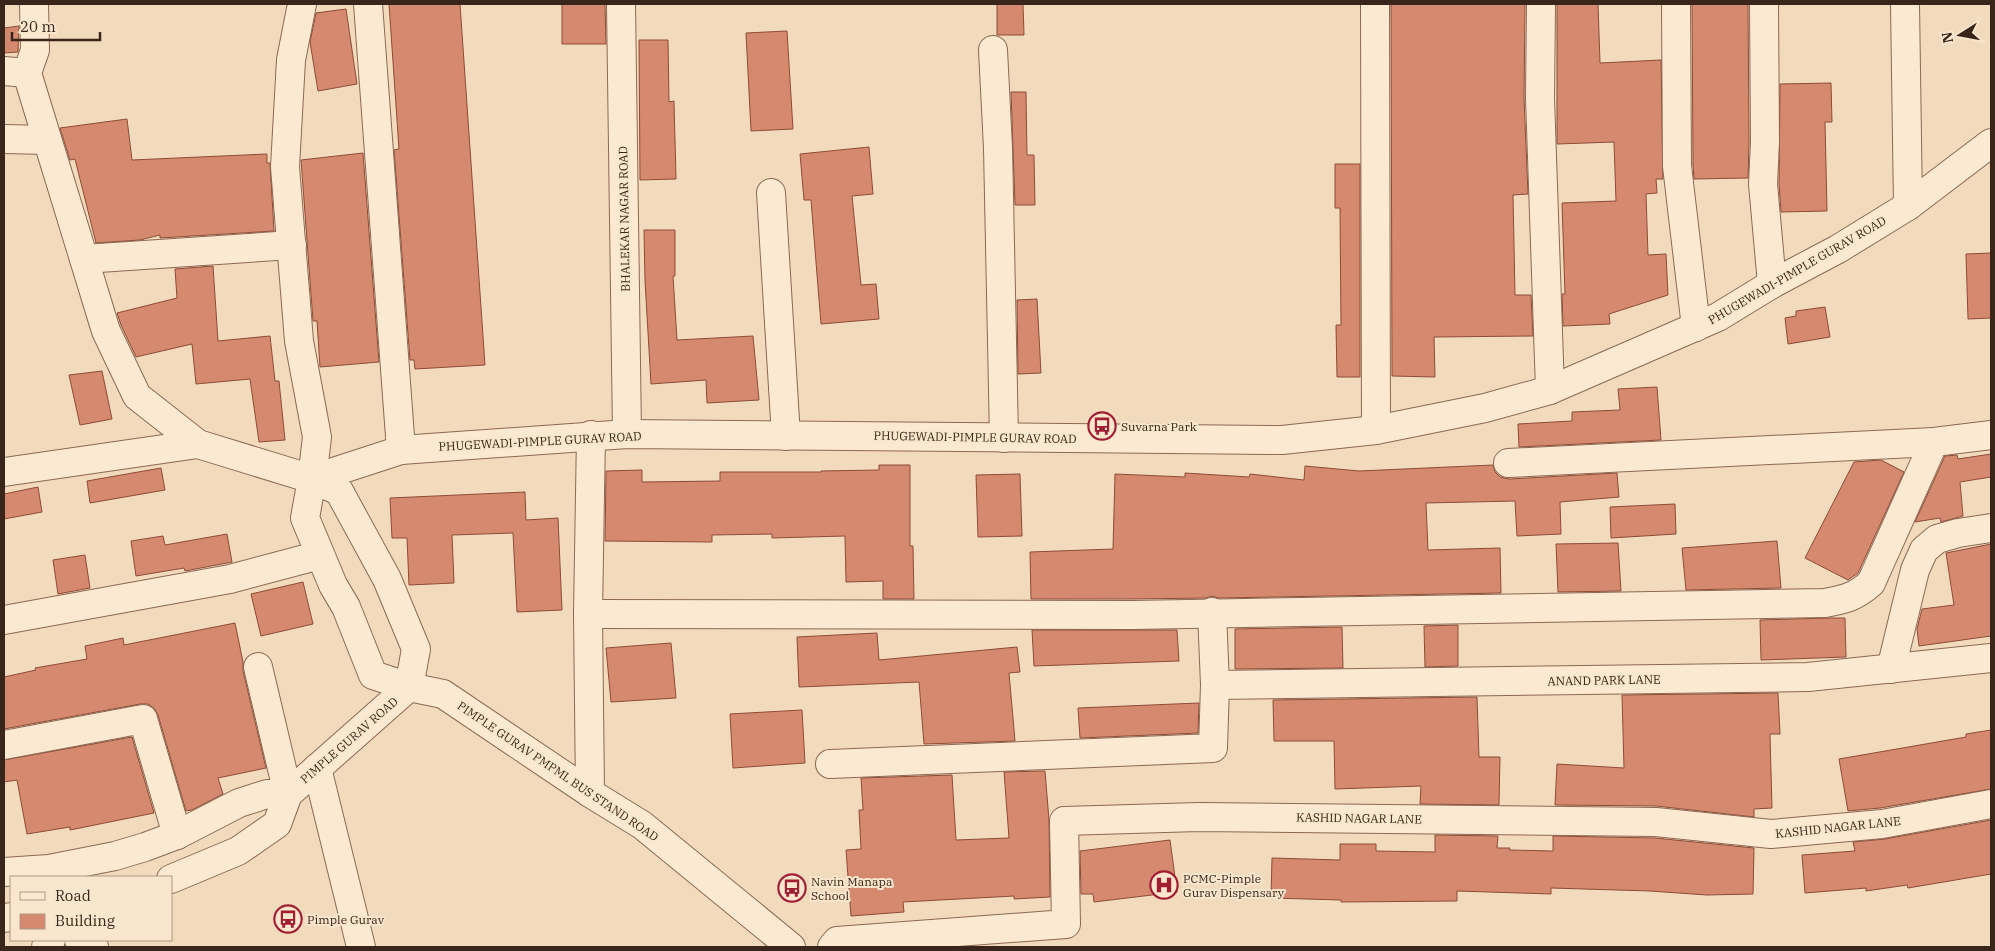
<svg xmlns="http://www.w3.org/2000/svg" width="1995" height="951" font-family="'IBM Plex Serif',serif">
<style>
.building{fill:#d5896e;stroke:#8e4c37}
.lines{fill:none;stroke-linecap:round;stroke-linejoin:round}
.minor-casing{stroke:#8c6954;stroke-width:30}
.minor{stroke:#fce9d1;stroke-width:28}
.labels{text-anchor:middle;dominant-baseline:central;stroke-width:4;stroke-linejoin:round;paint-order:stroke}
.street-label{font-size:12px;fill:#3a251a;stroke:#f9e6cd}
.poi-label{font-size:12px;fill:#3a251a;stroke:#f9e6cd;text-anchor:start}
</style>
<rect width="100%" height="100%" fill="#f2dabd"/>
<g class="building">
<polygon points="389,4 460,4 485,365 415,369 414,360 410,360 394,150 399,149"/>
<polygon points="562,4 605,4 606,44 562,44"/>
<polygon points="997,4 1023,4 1024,35 997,35"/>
<polygon points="1391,4 1525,4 1524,98 1528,194 1513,195 1515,295 1531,295 1533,336 1434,337 1435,377 1392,376"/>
<polygon points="1557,4 1598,4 1600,63 1661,60 1663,179 1656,179 1657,193 1646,194 1648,255 1666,254 1668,295 1609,314 1610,324 1563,326 1562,294 1565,294 1562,203 1616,201 1614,142 1557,144"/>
<polygon points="1692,4 1748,4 1749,142 1748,178 1694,179 1693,165"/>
<polygon points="346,9 357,84 318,91 310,42 316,13"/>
<polygon points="19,26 18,52 4,53 4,28"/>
<polygon points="787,31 793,129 751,131 746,33"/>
<polygon points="639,40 668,40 669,102 674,101 676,179 640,180"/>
<polygon points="1831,83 1832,122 1825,122 1827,211 1781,212 1779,184 1780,84"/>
<polygon points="1011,92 1026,92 1027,155 1034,155 1035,205 1015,205"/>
<polygon points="127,119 132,160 267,154 267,163 270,163 274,231 160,238 160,235 140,240 96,243 75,159 70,160 60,128"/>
<polygon points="869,147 873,194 852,196 861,285 876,284 879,319 821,324 811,200 804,200 800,154"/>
<polygon points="363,153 379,362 320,367 317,321 313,321 301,160"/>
<polygon points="1335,164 1360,164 1360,377 1337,377 1336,325 1341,325 1340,208 1335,208"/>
<polygon points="644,230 675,230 675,276 673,276 677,340 753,336 759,400 707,403 706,380 651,384 645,281"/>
<polygon points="1991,253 1991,318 1968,319 1966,254"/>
<polygon points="213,266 218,341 270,336 275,381 279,381 285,440 259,442 250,379 196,384 192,344 136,357 121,325 117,313 177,298 175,269"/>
<polygon points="1037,299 1041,373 1018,374 1017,300"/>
<polygon points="1825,307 1830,337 1788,344 1785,318 1796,316 1796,311"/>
<polygon points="102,371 112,419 80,425 69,375"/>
<polygon points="1657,387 1661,440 1519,447 1518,424 1572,421 1572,412 1620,410 1618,389"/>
<polygon points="1991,454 1991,477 1960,482 1963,516 1941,522 1940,518 1915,522 1945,456 1957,455 1958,459"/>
<polygon points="1881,460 1904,472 1858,573 1848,580 1805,558 1854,462"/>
<polygon points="879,465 910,465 910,546 913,546 914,599 883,599 883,581 846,582 845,536 772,538 772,534 712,535 712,542 605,541 606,471 642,470 642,482 720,481 720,472 821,472 821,471 879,470"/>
<polygon points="1493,465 1495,472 1500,477 1509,479 1617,473 1619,497 1560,502 1561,534 1517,536 1515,501 1426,503 1428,550 1500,548 1501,593 1218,598 1212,596 1206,598 1132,599 1031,599 1030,552 1113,549 1115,474 1185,477 1185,473 1249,477 1250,474 1304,480 1305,466 1359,471"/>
<polygon points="161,468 165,490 90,503 87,481"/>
<polygon points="1020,474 1022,536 978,537 976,475"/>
<polygon points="38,487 42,512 4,519 4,494"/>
<polygon points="525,492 526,520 558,518 562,610 517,612 513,533 452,535 454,583 409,585 407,538 392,538 390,498"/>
<polygon points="1675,504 1676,534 1611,538 1610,507"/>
<polygon points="227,534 232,562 185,571 184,568 136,576 131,541 163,536 165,545"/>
<polygon points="1777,541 1781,588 1686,590 1682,548"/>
<polygon points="1618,543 1621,591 1558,592 1556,544"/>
<polygon points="1991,544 1991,636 1919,646 1917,629 1922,609 1954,605 1946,553"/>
<polygon points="85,555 90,588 58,594 53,560"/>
<polygon points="303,582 313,624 261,636 251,594"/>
<polygon points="1829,618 1845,618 1846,657 1761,660 1760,620"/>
<polygon points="235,623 243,662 243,671 266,768 218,778 223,794 192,810 186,811 158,715 154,708 148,704 140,704 4,729 4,677 36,670 35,668 87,659 85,646 123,638 124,645"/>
<polygon points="1458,625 1458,666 1425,667 1424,626"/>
<polygon points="1342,627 1343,668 1235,669 1235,629"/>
<polygon points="1032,630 1177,630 1179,661 1034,666"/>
<polygon points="877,633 879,660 1017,647 1020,672 1009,673 1015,741 924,744 919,682 799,687 797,637"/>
<polygon points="671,643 676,698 611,702 606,648"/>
<polygon points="1778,693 1780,734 1770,734 1772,808 1754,809 1754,817 1656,806 1555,805 1557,764 1624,768 1622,695"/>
<polygon points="1477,697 1479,757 1500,757 1499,805 1420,804 1421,786 1335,789 1334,741 1274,741 1273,700"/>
<polygon points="1199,703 1198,733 1080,738 1078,708"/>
<polygon points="802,710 805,763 733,768 730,714"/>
<polygon points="1991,730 1991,789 1880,808 1848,811 1839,759 1966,737 1966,734"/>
<polygon points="132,737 154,813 70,830 70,827 27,834 17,780 4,782 4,760"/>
<polygon points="1045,771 1049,820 1050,897 1014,899 1014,896 903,902 904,912 851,916 846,850 861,849 859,810 863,810 861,778 952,775 956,840 1009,838 1004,772"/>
<polygon points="1991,820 1991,874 1908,888 1907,885 1866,891 1866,888 1805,893 1802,855 1855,851 1853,842 1885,839"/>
<polygon points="1435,835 1498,836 1497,848 1510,848 1509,850 1553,851 1553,836 1655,838 1754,848 1753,894 1707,895 1650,891 1551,888 1551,894 1457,891 1457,901 1341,902 1341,900 1271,898 1272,858 1340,860 1340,844 1376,844 1376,851 1435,852"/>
<polygon points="1170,840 1177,892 1094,902 1093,894 1081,894 1080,851"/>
</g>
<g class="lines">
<g class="minor-casing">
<g id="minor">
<polyline points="34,4 35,50 27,73 106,331 137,396 198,444 312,479 339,491 387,579 416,649 409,687"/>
<polyline points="302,4 291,60 285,167 299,341 317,437 312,479 305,518 333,585 346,607 373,675 409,687 443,694 590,793 642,825 791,947"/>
<polyline points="368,4 401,450"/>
<polyline points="621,4 627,434"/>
<polyline points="1375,4 1376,430"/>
<polyline points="1541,4 1540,98 1550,390"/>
<polyline points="1676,4 1677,166 1696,327"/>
<polyline points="1764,4 1765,142 1763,184 1772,284"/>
<polyline points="1905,4 1908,206"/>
<polyline points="993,50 998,148 1004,438"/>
<polyline points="4,71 27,73"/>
<polyline points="4,139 47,140"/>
<polyline points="771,193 786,436"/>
<polyline points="84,259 292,245"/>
<polyline points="1508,463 1934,442"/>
<polyline points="4,472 198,444"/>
<polyline points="312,479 401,450 627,434 1282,440 1376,430 1485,408 1550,390 1718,317 1772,284 1838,249 1908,206 1991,143"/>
<path d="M588,614L1132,615L1825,603C1846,599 1855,597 1871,583L1934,442L1991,435"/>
<polyline points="4,620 230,579 320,555"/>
<polyline points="258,667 288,794"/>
<polyline points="1891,669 1915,570 1924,550 1937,539 1958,533 1991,528"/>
<polyline points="1215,685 1808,677 1991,658"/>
<polyline points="4,745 143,719 177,835"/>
<polyline points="830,764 1213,748 1215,685 1212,612"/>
<polyline points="317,768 361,947"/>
<polyline points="590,793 588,614 591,435"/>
<polyline points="4,872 49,869 115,856 145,847 177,835 239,803 267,794 288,794"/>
<polyline points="171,879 238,851 277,824 288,794 409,687"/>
<polyline points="4,918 11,917"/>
<polyline points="79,940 94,947"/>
<polyline points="46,947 51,940"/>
<polyline points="832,947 837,941 1066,924 1064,821 1199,817 1656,822 1771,834 1882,824 1991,804"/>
</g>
</g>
<use href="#minor" class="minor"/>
</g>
<defs>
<g id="bus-ring" transform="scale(1.4375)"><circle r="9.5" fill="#f9e6cd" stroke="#a11d33" stroke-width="1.5"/><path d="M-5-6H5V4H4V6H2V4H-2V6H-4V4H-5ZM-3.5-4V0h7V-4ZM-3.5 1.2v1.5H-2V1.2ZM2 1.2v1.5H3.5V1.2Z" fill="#a11d33"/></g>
<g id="hospital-ring" transform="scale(1.4375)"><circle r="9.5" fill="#f9e6cd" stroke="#a11d33" stroke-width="1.5"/><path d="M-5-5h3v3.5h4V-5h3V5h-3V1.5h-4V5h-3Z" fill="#a11d33"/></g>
</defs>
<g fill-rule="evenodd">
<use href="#bus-ring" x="1102" y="426"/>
<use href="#hospital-ring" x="1164" y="885"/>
<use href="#bus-ring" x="792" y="888"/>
<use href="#bus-ring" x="288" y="919"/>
</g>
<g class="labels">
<g class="street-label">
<text transform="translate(624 219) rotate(-91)">BHALEKAR NAGAR ROAD</text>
<text transform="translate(1797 270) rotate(-30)">PHUGEWADI-PIMPLE GURAV ROAD</text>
<text transform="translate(975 437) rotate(1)">PHUGEWADI-PIMPLE GURAV ROAD</text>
<text transform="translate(540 441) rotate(-3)">PHUGEWADI-PIMPLE GURAV ROAD</text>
<text transform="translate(1604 680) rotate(-1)">ANAND PARK LANE</text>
<text transform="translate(349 740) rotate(-41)">PIMPLE GURAV ROAD</text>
<text transform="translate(558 771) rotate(34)">PIMPLE GURAV PMPML BUS STAND ROAD</text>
<text transform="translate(1359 818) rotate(1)">KASHID NAGAR LANE</text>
<text transform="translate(1838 827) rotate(-6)">KASHID NAGAR LANE</text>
</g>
<g class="poi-label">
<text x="1121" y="426">Suvarna Park</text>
<text x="1183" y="878">PCMC-Pimple<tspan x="1183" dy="14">Gurav Dispensary</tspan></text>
<text x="811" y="881">Navin Manapa<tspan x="811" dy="14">School</tspan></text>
<text x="307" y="919">Pimple Gurav</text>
</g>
</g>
<rect width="1995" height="951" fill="none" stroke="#3a251a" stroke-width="10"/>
<rect x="10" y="876" width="162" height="65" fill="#f9e6cd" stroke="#ad9985"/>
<rect x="20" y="892" width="25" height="8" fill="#fce9d1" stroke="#ad9985"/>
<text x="55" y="901" font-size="15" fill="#3a251a">Road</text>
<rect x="20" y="914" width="25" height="15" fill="#d5896e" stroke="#ad9985"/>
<text x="55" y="926" font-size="15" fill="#3a251a">Building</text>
<g transform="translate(1960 35) rotate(259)" stroke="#f9e6cd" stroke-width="4" paint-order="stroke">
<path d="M0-4L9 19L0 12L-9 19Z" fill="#3a251a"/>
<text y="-8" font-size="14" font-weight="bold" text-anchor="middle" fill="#3a251a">N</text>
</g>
<path d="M12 32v8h88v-8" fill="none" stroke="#3a251a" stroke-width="2.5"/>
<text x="20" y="32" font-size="15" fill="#3a251a" stroke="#f9e6cd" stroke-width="4" paint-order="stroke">20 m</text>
</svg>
